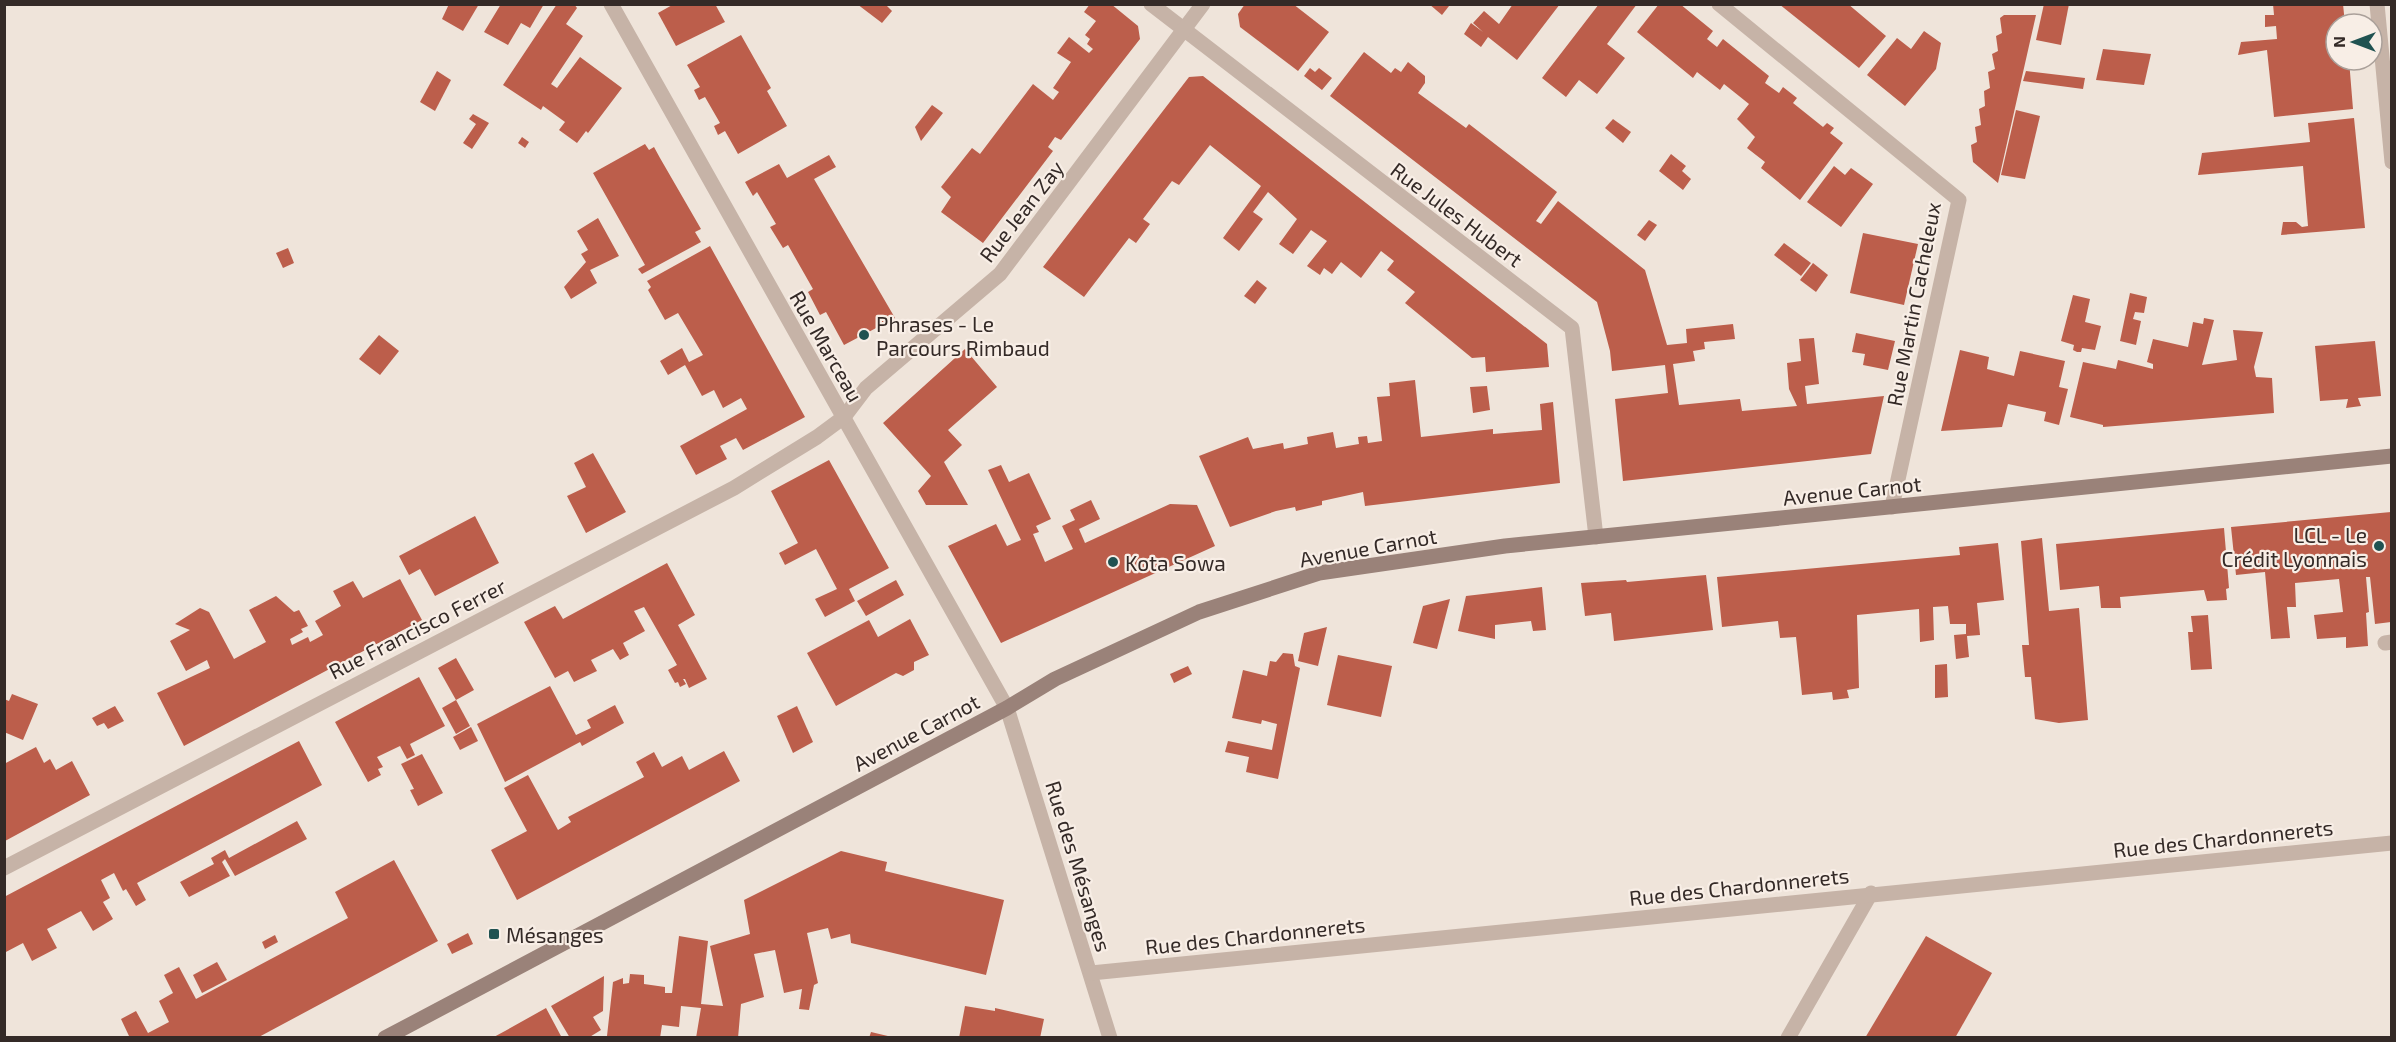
<svg xmlns="http://www.w3.org/2000/svg" width="2396" height="1042" font-family="'Exo 2',sans-serif">
<style>
.building{fill:#bc5e4b}
.lines{fill:none;stroke-linecap:round;stroke-linejoin:round}
.lane{stroke:#c6b3a7;stroke-width:15}
.street{stroke:#c6b3a7;stroke-width:15}
.secondary{stroke:#9a8279;stroke-width:15}
.poi-dot{fill:#205251;stroke:#f8eee6;stroke-width:2}
.labels{text-anchor:middle;dominant-baseline:central;stroke-width:4.5;stroke-linejoin:round;paint-order:stroke}
.street-label{font-size:21px;fill:#342a27;stroke:#f8eee6}
.poi-label{font-size:21px;fill:#342a27;stroke:#f8eee6;text-anchor:start}
</style>
<rect width="100%" height="100%" fill="#efe4da"/>
<g class="building">
<polygon points="449,4 479,4 463,31 442,19"/>
<polygon points="501,4 544,4 530,28 521,23 508,45 484,32"/>
<polygon points="557,4 574,4 577,8 566,24 583,36 551,84 557,88 580,57 622,88 588,133 586,131 577,143 559,130 565,122 543,106 541,110 503,85"/>
<polygon points="715,4 725,22 676,46 658,13 674,4"/>
<polygon points="857,4 885,4 892,11 882,23"/>
<polygon points="1090,4 1111,4 1138,26 1140,39 1061,140 1055,137 1048,147 1053,151 983,243 941,212 951,197 941,187 972,148 980,154 1033,84 1053,100 1059,92 1053,88 1071,62 1057,53 1069,37 1089,53 1093,49 1087,44 1090,39 1085,35 1096,21 1084,12"/>
<polygon points="1245,4 1293,4 1329,32 1298,71 1240,27 1238,14"/>
<polygon points="1429,4 1448,4 1449,6 1442,15"/>
<polygon points="1513,4 1560,4 1517,60 1488,37 1481,47 1464,34 1471,23 1483,32 1473,23 1484,11 1499,24"/>
<polygon points="1599,4 1637,4 1607,44 1625,58 1597,94 1579,80 1566,97 1542,78"/>
<polygon points="1659,4 1680,4 1713,31 1707,39 1717,47 1723,39 1769,76 1765,83 1779,93 1783,87 1797,98 1793,103 1823,127 1827,123 1834,128 1830,133 1843,143 1800,200 1761,168 1765,162 1747,148 1755,137 1737,119 1749,104 1724,84 1720,90 1697,72 1693,78 1637,32"/>
<polygon points="1779,4 1848,4 1886,36 1859,68"/>
<polygon points="2044,4 2069,4 2061,45 2036,40"/>
<polygon points="2273,4 2343,4 2345,24 2336,24 2336,60 2349,60 2353,109 2274,117 2267,50 2238,55 2241,42 2277,39 2276,26 2265,27 2265,15 2274,15"/>
<polygon points="2004,15 2036,15 1998,183 1973,162 1971,145 1977,142 1975,127 1981,125 1979,109 1985,106 1984,91 1990,88 1988,72 1995,69 1992,54 1998,51 1996,36 2002,33 2000,18"/>
<polygon points="1924,31 1941,43 1936,69 1905,106 1867,75 1897,38 1911,49"/>
<polygon points="741,35 771,88 767,91 787,126 738,154 725,131 718,135 714,126 720,123 705,97 699,100 694,90 700,87 687,65"/>
<polygon points="2103,49 2151,54 2144,85 2096,80"/>
<polygon points="1364,52 1391,73 1395,68 1401,72 1408,62 1425,76 1425,83 1418,93 1466,128 1469,124 1557,192 1536,221 1541,224 1558,201 1645,270 1667,345 1687,343 1686,329 1733,324 1735,339 1704,342 1705,349 1693,351 1695,361 1673,364 1679,405 1740,399 1742,411 1797,406 1789,389 1787,363 1801,361 1799,339 1814,338 1819,384 1805,386 1807,404 1884,396 1871,454 1623,481 1615,399 1668,393 1665,365 1612,371 1610,351 1597,302 1330,96"/>
<polygon points="1310,68 1315,72 1319,68 1332,78 1322,90 1304,76"/>
<polygon points="437,71 451,80 435,111 420,102"/>
<polygon points="2026,71 2085,78 2083,89 2023,81"/>
<polygon points="1203,76 1547,344 1549,367 1486,372 1485,357 1472,358 1405,303 1415,292 1387,270 1394,261 1381,251 1361,278 1341,262 1332,274 1324,268 1320,275 1307,266 1327,241 1311,230 1293,254 1279,244 1297,219 1268,192 1253,212 1263,219 1239,251 1223,238 1261,186 1210,145 1179,185 1172,181 1143,219 1150,224 1136,243 1129,238 1084,297 1043,267 1189,77"/>
<polygon points="932,105 943,113 921,141 915,127"/>
<polygon points="2016,110 2040,116 2025,179 2001,175"/>
<polygon points="473,114 489,123 472,149 463,143 476,124 469,119"/>
<polygon points="2354,118 2365,228 2281,235 2283,222 2296,222 2302,227 2308,226 2303,166 2198,175 2202,153 2310,142 2308,123"/>
<polygon points="1613,119 1631,132 1623,143 1605,128"/>
<polygon points="522,137 529,142 525,148 518,143"/>
<polygon points="645,144 649,150 654,147 660,158 701,229 695,232 701,242 642,274 638,269 645,265 593,173"/>
<polygon points="1671,154 1686,166 1682,171 1691,179 1683,190 1659,171"/>
<polygon points="829,155 836,167 814,179 895,318 844,345 826,312 820,315 808,292 813,289 788,245 783,248 778,240 770,227 776,224 757,192 753,196 745,182 779,164 787,178"/>
<polygon points="1834,166 1845,175 1851,168 1873,184 1841,227 1807,202"/>
<polygon points="598,218 619,256 590,270 597,283 571,299 564,287 586,262 581,254 588,250 577,231"/>
<polygon points="1649,220 1657,225 1645,241 1637,235"/>
<polygon points="1863,233 1918,244 1904,305 1850,293"/>
<polygon points="1784,243 1811,263 1801,276 1774,255"/>
<polygon points="710,246 805,417 743,450 736,438 720,446 727,459 696,475 680,446 747,409 741,398 723,408 714,390 702,396 685,365 668,375 660,361 682,348 689,362 703,355 678,313 665,320 648,290 651,287 647,281"/>
<polygon points="288,248 294,263 283,268 276,253"/>
<polygon points="1813,263 1828,275 1816,292 1800,280"/>
<polygon points="1257,280 1267,288 1255,304 1244,296"/>
<polygon points="2130,293 2147,297 2144,313 2135,312 2133,319 2141,321 2136,345 2120,341"/>
<polygon points="2073,295 2090,299 2085,322 2101,326 2095,350 2082,348 2081,352 2077,352 2073,350 2074,345 2061,341"/>
<polygon points="2204,318 2214,320 2202,365 2237,360 2233,330 2263,332 2254,367 2256,377 2272,378 2274,413 2103,427 2103,425 2070,417 2083,362 2116,369 2118,360 2153,369 2153,364 2147,362 2153,339 2188,347 2193,322 2203,324"/>
<polygon points="1856,333 1895,341 1888,370 1863,365 1865,354 1852,352"/>
<polygon points="379,335 399,351 380,375 359,359"/>
<polygon points="2375,341 2381,396 2358,398 2361,406 2346,408 2348,399 2320,401 2315,346"/>
<polygon points="965,349 997,387 948,430 962,445 944,462 968,505 926,505 918,491 931,476 883,423"/>
<polygon points="1960,350 1989,357 1987,369 2014,376 2020,351 2065,361 2059,387 2068,389 2059,425 2044,421 2046,412 2008,404 2002,427 1941,431"/>
<polygon points="1415,380 1421,437 1493,429 1493,434 1542,430 1540,404 1553,402 1560,483 1365,506 1363,492 1322,501 1322,505 1296,511 1295,507 1276,511 1230,527 1199,456 1248,437 1253,449 1283,443 1284,449 1308,444 1307,437 1333,432 1336,448 1359,444 1358,437 1367,436 1368,443 1382,441 1377,397 1390,396 1389,383"/>
<polygon points="1487,386 1490,410 1473,413 1470,387"/>
<polygon points="593,453 626,512 586,533 567,496 586,487 574,463"/>
<polygon points="829,460 889,568 849,589 855,601 825,617 815,599 837,589 816,549 785,565 779,553 798,543 771,491"/>
<polygon points="1001,465 1009,482 1029,473 1051,519 1036,526 1039,532 1033,534 1045,562 1073,549 1062,526 1075,520 1070,510 1091,500 1100,519 1079,529 1085,543 1170,504 1197,505 1215,546 1001,643 948,546 996,524 1007,546 1021,540 988,470"/>
<polygon points="2391,512 2391,622 2375,624 2370,577 2366,577 2369,612 2366,613 2368,646 2346,648 2346,637 2317,639 2314,615 2343,612 2339,579 2295,583 2296,607 2287,607 2290,638 2271,639 2265,572 2236,575 2231,527"/>
<polygon points="475,516 499,563 435,596 420,569 409,575 399,556"/>
<polygon points="2224,528 2229,588 2226,589 2227,600 2207,601 2204,590 2120,597 2121,608 2101,608 2099,586 2060,590 2056,544"/>
<polygon points="2042,538 2049,611 2079,608 2088,720 2059,723 2035,719 2031,677 2025,677 2022,645 2029,645 2021,541"/>
<polygon points="1998,543 2004,600 1977,603 1980,635 1967,636 1969,657 1956,659 1954,635 1966,634 1966,624 1950,624 1948,606 1933,607 1934,640 1920,642 1919,609 1857,615 1859,688 1847,690 1849,698 1833,700 1832,692 1802,695 1796,637 1780,638 1778,621 1722,627 1717,577 1960,555 1959,547"/>
<polygon points="667,563 695,615 678,625 707,679 689,688 685,679 683,679 686,684 680,687 678,682 675,683 668,670 677,665 644,607 634,611 645,631 623,643 629,655 620,660 613,649 591,660 597,671 574,682 568,671 555,678 524,622 555,606 563,619"/>
<polygon points="1706,575 1713,630 1614,641 1611,613 1585,616 1581,583 1626,580 1627,582"/>
<polygon points="400,579 422,620 184,746 157,693 210,668 207,660 186,671 170,641 190,630 175,624 200,608 209,612 234,659 266,642 249,610 276,596 294,612 299,610 308,626 301,629 303,632 290,639 292,645 308,637 310,642 323,635 315,621 341,606 333,591 353,581 363,598"/>
<polygon points="896,580 904,595 866,616 857,601"/>
<polygon points="1542,587 1546,630 1533,631 1531,621 1495,625 1495,639 1458,631 1466,596"/>
<polygon points="1450,599 1437,649 1413,643 1423,606"/>
<polygon points="2208,615 2212,669 2191,670 2188,632 2193,632 2191,616"/>
<polygon points="910,619 929,655 914,662 914,670 903,676 896,673 836,706 807,653 869,620 878,637"/>
<polygon points="1327,627 1318,666 1298,661 1304,633"/>
<polygon points="1283,653 1293,654 1295,666 1300,668 1278,779 1246,772 1249,757 1225,752 1228,741 1272,750 1277,724 1262,720 1261,724 1232,718 1243,670 1267,676 1270,661 1276,662"/>
<polygon points="1338,655 1392,666 1381,717 1327,705"/>
<polygon points="456,658 474,690 456,700 438,668"/>
<polygon points="1947,664 1948,697 1935,698 1935,665"/>
<polygon points="1188,666 1192,674 1174,683 1170,674"/>
<polygon points="419,677 445,726 410,744 415,755 407,759 400,746 377,757 383,767 378,769 381,775 368,782 335,722"/>
<polygon points="550,686 576,735 591,728 587,720 615,705 624,723 582,746 580,742 505,782 477,724"/>
<polygon points="12,694 38,704 23,740 4,732 4,699 9,701"/>
<polygon points="456,700 470,726 456,734 442,708"/>
<polygon points="115,706 124,721 108,729 104,723 97,726 92,718"/>
<polygon points="797,706 813,742 793,753 777,716"/>
<polygon points="471,727 478,741 460,750 453,737"/>
<polygon points="299,741 322,785 137,883 146,900 136,906 126,889 123,891 114,873 101,880 110,898 103,902 113,919 93,931 81,911 47,929 57,948 32,961 23,943 4,953 4,897"/>
<polygon points="36,747 44,763 50,759 56,770 72,761 90,795 5,841 4,764"/>
<polygon points="724,751 740,781 517,900 491,850 527,831 504,788 528,775 558,830 571,822 568,817 644,777 636,762 654,752 662,767 682,756 689,770"/>
<polygon points="422,754 443,793 418,806 410,790 414,789 401,764"/>
<polygon points="297,821 307,839 235,876 225,859 222,862 230,876 189,897 180,882 214,864 211,858 225,850 229,858"/>
<polygon points="841,851 887,862 885,871 1004,900 986,975 851,943 850,934 831,939 828,928 807,933 818,983 814,985 809,1010 799,1009 802,989 784,993 775,950 754,954 764,997 741,1004 738,1038 696,1038 701,1008 681,1006 679,1027 662,1025 660,1038 607,1036 613,982 623,978 623,984 629,983 630,974 644,975 644,984 665,987 665,993 672,993 679,936 708,941 701,1004 723,1006 710,946 750,934 744,900"/>
<polygon points="394,860 438,941 257,1038 125,1038 129,1036 121,1019 136,1011 148,1033 169,1022 159,1001 173,993 164,975 179,967 196,999 348,918 335,892"/>
<polygon points="468,933 473,944 452,954 447,944"/>
<polygon points="275,935 278,942 265,949 262,942"/>
<polygon points="1926,936 1992,973 1955,1038 1865,1038"/>
<polygon points="217,962 227,980 202,993 193,975"/>
<polygon points="604,976 603,1011 593,1017 601,1030 588,1038 570,1038 551,1006"/>
<polygon points="965,1006 995,1011 995,1008 1044,1019 1040,1038 959,1038"/>
<polygon points="546,1008 562,1038 492,1038 505,1031"/>
<polygon points="871,1032 892,1037 892,1038 869,1038"/>
</g>
<g class="lines">
<g class="lane">
<polyline points="2385,643 2392,642"/>
<polyline points="1788,1038 1871,893"/>
</g>
<g class="street">
<polyline points="611,4 1007,708 1110,1038"/>
<polyline points="1151,4 1572,328 1596,537"/>
<polyline points="1719,4 1959,200 1892,507"/>
<polyline points="2377,4 2392,162"/>
<polyline points="4,868 734,488 817,437 844,417 866,388 1000,274 1203,4"/>
<polyline points="1091,973 2392,843"/>
</g>
<polyline class="secondary" points="385,1038 1007,708 1055,679 1199,612 1319,573 1505,546 2392,456"/>
</g>
<g class="poi-dot">
<circle cx="864" cy="335" r="6"/>
<circle cx="2379" cy="546" r="6"/>
<circle cx="1113" cy="562" r="6"/>
<rect x="488" y="928" width="12" height="12" rx="3"/>
</g>
<g class="labels">
<g class="street-label">
<text transform="translate(1021 211) rotate(-52)">Rue Jean Zay</text>
<text transform="translate(1457 214) rotate(37)">Rue Jules Hubert</text>
<text transform="translate(1913 304) rotate(-79)">Rue Martin Cacheleux</text>
<text transform="translate(827 346) rotate(60)">Rue Marceau</text>
<text transform="translate(1852 490) rotate(-6)">Avenue Carnot</text>
<text transform="translate(1368 547) rotate(-10)">Avenue Carnot</text>
<text transform="translate(417 628) rotate(-27)">Rue Francisco Ferrer</text>
<text transform="translate(916 732) rotate(-28)">Avenue Carnot</text>
<text transform="translate(2223 838) rotate(-6)">Rue des Chardonnerets</text>
<text transform="translate(1079 866) rotate(73)">Rue des Mésanges</text>
<text transform="translate(1739 886) rotate(-6)">Rue des Chardonnerets</text>
<text transform="translate(1255 935) rotate(-6)">Rue des Chardonnerets</text>
</g>
<g class="poi-label">
<text x="876" y="323">Phrases - Le<tspan x="876" dy="24">Parcours Rimbaud</tspan></text>
<text x="2367" y="534" text-anchor="end">LCL - Le<tspan x="2367" dy="24">Crédit Lyonnais</tspan></text>
<text x="1125" y="562">Kota Sowa</text>
<text x="506" y="934">Mésanges</text>
</g>
</g>
<rect width="2396" height="1042" fill="none" stroke="#342a27" stroke-width="12"/>
<g transform="translate(2354 42) rotate(270)"><circle r="28" fill="#f8eee6" stroke="#aaa09a" stroke-width="1.5"/>
<path d="M0-4.5L10 22L0 15L-10 22Z" fill="#205251"/>
<text y="-9" font-size="16" font-weight="bold" text-anchor="middle" fill="#342a27">N</text>
</g>
</svg>
